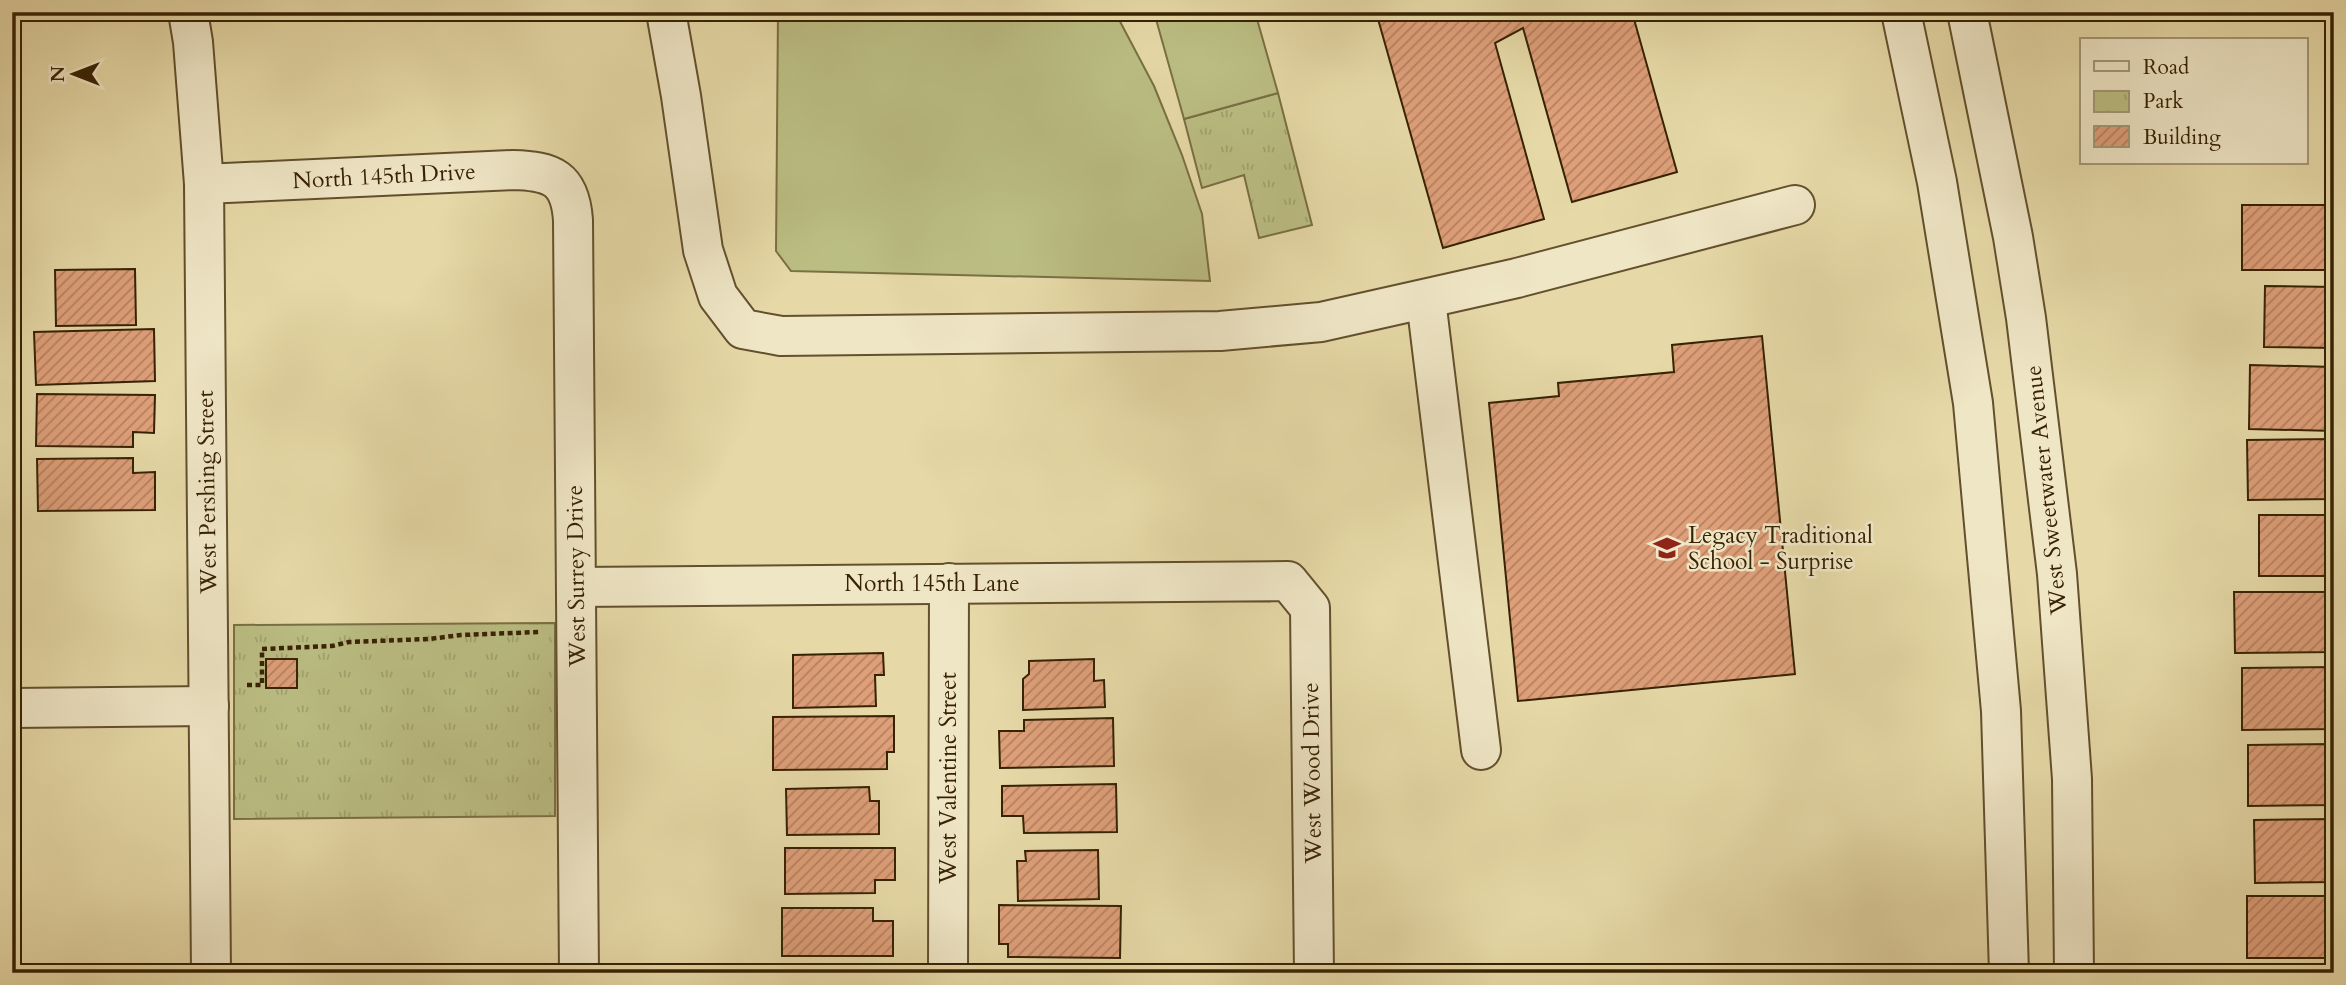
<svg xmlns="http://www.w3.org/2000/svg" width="2346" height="985" font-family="Cardo,serif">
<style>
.park{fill:url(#park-tufts);stroke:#797043;stroke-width:2}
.garden{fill:#bbbe83;stroke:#797043;stroke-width:2}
.building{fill:url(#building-hatch);stroke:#372203;stroke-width:2}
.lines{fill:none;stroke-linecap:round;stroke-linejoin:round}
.minor-casing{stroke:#63502c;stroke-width:42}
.path{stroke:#372203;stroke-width:4.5;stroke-dasharray:5 3.5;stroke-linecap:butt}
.minor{stroke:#efe6c6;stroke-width:38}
.labels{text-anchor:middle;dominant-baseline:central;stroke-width:5;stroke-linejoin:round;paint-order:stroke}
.street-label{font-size:23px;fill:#372203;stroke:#efe6c6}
.poi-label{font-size:23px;fill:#372203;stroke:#efe6c6;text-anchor:start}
</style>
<defs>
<pattern id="park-tufts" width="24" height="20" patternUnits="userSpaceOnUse" patternTransform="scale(1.75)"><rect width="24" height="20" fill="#bbbe83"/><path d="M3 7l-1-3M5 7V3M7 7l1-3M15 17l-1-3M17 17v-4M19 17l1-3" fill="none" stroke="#a1a370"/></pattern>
<pattern id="building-hatch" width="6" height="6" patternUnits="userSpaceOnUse" patternTransform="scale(1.75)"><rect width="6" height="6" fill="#de9f79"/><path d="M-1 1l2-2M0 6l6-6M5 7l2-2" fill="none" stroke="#b58161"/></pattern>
</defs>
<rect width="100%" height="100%" fill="#e6d9a7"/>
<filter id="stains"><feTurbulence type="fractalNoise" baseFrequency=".00286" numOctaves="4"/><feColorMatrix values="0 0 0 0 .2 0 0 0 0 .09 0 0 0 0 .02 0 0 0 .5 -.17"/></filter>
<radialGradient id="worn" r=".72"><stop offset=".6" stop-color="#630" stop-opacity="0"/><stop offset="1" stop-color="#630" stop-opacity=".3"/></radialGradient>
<g class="park">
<polygon points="1278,93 1312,225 1259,238 1244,175 1202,188 1184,119"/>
<polygon points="555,623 555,816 234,819 234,625"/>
</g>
<g class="garden">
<polygon points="778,12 1115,12 1154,86 1182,155 1202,214 1210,281 791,271 776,251"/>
<polygon points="1154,12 1255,12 1278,93 1184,119"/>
</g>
<g class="building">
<polygon points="1376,12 1632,12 1677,172 1572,202 1523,28 1495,43 1544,219 1443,248"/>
<rect x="2242" y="205" width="92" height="65"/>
<polygon points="135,269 136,325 56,326 55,270"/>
<polygon points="2265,286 2334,287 2334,348 2264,347"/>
<polygon points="154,329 155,381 36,385 34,332"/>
<polygon points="1762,336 1795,674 1518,701 1489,403 1559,396 1558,383 1674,372 1672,345"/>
<polygon points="2250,365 2334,367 2334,431 2249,429"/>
<polygon points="37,394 155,395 154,433 133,432 133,447 36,446"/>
<polygon points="2334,439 2334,499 2248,500 2247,440"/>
<polygon points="133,458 133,473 155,472 155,510 38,511 37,459"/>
<rect x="2259" y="515" width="75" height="61"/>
<polygon points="2234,592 2334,592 2334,652 2235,653"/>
<polygon points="883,653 884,675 875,675 876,706 793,708 793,655"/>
<rect x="266" y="659" width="31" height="29"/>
<polygon points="1094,659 1094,681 1104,680 1105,707 1023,710 1023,679 1029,674 1029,661"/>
<polygon points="2334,667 2334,729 2242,730 2242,668"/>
<polygon points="894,716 894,752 887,752 887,769 773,770 773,717"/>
<polygon points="1113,718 1114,766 1000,768 999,731 1024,731 1024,720"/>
<polygon points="2334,744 2334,805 2248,806 2248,745"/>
<polygon points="1116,784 1117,832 1024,833 1023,816 1002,816 1002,786"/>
<polygon points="869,787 870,801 879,801 879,834 787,835 786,789"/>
<polygon points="2334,819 2334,882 2255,883 2254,820"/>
<polygon points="785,848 895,848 895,880 875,880 875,893 785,894"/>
<polygon points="1098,850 1099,899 1018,901 1017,861 1026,861 1025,851"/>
<rect x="2247" y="896" width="87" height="62"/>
<polygon points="999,905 1121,906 1120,958 1008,957 1008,944 999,944"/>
<polygon points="782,908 873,908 873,921 893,921 893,956 782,956"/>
<polygon points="1096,969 1096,973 1031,972"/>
<polygon points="898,970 898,973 781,973 781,971"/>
</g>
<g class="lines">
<g class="minor-casing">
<g id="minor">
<polyline points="188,12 193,42 204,184 211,973"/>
<polyline points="666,12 681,96 703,250 718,296 743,329 781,336 1220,331 1321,322 1517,278 1795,205"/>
<polyline points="1901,12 1937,182 1973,403 2001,711 2009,973"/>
<polyline points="1967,12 2013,237 2026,318 2057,574 2072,779 2074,973"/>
<path d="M204,184L513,170C552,171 570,178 573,220L579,973"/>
<polyline points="1426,300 1481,750"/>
<polyline points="576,587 1288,581 1310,608 1314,973"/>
<polyline points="12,708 209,706"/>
<polyline points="948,973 949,583"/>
</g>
</g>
<polyline class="path" points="247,685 262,685 262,649 332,646 349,642 429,639 461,635 539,632"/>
<use href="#minor" class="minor"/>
</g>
<defs>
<g id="school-bare" transform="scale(2.1)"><path d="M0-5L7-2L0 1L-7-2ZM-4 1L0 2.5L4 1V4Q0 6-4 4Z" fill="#8f2418" stroke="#efe6c6" stroke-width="2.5" paint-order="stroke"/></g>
</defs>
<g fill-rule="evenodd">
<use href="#school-bare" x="1667" y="548"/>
</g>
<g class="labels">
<g class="street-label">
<text transform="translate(384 176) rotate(-3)">North 145th Drive</text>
<text transform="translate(2046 490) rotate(-96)">West Sweetwater Avenue</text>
<text transform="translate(207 492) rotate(-91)">West Pershing Street</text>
<text transform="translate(576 576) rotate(-91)">West Surrey Drive</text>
<text x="932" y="583">North 145th Lane</text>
<text transform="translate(1312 773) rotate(-91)">West Wood Drive</text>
<text transform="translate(948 778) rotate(-90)">West Valentine Street</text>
</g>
<g class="poi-label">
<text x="1688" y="535">Legacy Traditional<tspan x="1688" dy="26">School - Surprise</tspan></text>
</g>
</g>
<rect width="2346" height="985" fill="none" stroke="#e6d9a7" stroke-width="42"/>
<rect x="14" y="14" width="2318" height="957" fill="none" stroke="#372203" stroke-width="3.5"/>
<rect x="21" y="21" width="2304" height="943" fill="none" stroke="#372203" stroke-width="2"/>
<rect x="2080" y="38" width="228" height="126" fill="#efe6c6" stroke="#a59878" stroke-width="2"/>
<rect x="2094" y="61" width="35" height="10" fill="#efe6c6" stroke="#a59878" stroke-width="2"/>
<text x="2143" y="74" font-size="21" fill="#372203">Road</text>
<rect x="2094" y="91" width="35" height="21" fill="url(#park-tufts)" stroke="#a59878" stroke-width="2"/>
<text x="2143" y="108" font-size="21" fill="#372203">Park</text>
<rect x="2094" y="126" width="35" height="21" fill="url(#building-hatch)" stroke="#a59878" stroke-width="2"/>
<text x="2143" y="144" font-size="21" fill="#372203">Building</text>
<g transform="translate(74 74) rotate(270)" stroke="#efe6c6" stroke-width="5" paint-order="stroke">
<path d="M0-5L12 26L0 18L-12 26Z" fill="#372203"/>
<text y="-10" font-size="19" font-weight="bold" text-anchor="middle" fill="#372203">N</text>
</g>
<rect width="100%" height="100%" filter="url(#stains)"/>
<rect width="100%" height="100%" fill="url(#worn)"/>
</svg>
